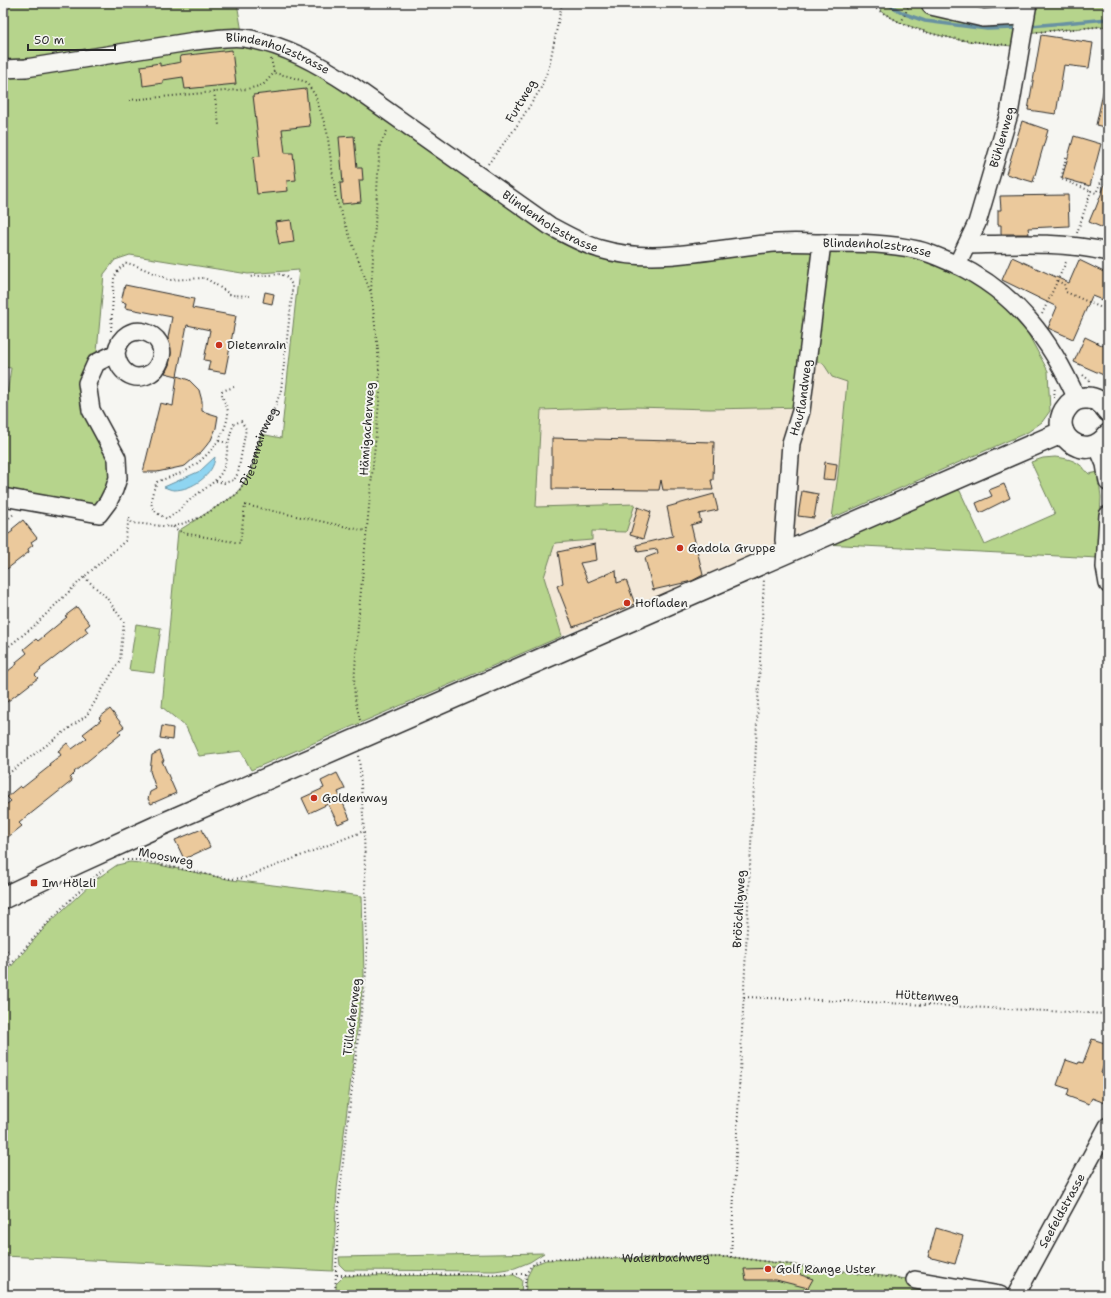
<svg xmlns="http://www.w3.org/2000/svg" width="1111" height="1298" font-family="'Shantell Sans',sans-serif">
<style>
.built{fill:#f3e8d8}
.green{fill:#b6d48c;stroke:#70805c}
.water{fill:#8fd5f1;stroke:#6791a2}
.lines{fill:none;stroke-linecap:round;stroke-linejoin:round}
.stream{stroke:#6791a2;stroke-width:3.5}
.building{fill:#ebc99c;stroke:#2b2b2b}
.minor-casing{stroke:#2b2b2b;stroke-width:20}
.major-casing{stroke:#2b2b2b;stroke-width:24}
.path{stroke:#2b2b2b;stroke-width:2;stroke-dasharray:1 3;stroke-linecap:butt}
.minor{stroke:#f6f6f2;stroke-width:17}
.major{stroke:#f6f6f2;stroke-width:21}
.poi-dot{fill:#c8321e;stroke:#f6f6f2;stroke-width:1.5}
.labels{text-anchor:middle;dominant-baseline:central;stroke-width:4;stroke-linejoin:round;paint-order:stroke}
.street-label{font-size:12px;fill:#2b2b2b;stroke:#f6f6f2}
.poi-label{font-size:12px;fill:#2b2b2b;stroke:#f6f6f2;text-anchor:start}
</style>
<rect width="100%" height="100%" fill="#f6f6f2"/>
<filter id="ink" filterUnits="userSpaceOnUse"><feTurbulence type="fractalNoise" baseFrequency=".025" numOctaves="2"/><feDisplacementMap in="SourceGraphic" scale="8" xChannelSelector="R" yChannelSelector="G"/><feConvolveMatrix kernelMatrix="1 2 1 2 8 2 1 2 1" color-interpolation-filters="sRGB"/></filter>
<g filter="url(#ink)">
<polygon class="built" points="810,361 823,363 832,377 847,382 838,475 832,518 612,620 588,625 562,636 544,577 555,543 592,540 592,531 626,532 536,508 541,410 634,407 710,409 807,407"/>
<g class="green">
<polygon points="3,3 237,3 243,38 297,54 550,226 624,254 766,243 939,257 998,301 1027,332 1048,371 1050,411 1042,422 1028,432 832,518 838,475 847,382 832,377 823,363 811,361 807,407 710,409 634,407 541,410 536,507 635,504 626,532 592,531 592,540 555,543 544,577 562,636 251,770 241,751 199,756 186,727 162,707 178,531 237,494 251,471 261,434 281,438 299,270 248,274 130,255 115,260 104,274 96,363 87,383 117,458 99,514 3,497 3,421 11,368 3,367"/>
<polygon points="883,3 917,3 983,18 1025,16 1028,3 1108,3 1108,26 1023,33 1020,47 959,40 930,33 901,23 880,11"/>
<path d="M1055,457C1072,459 1078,461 1089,474L1098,472L1101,497L1098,558L824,544L950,488L960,491L985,545L1055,514L1031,462L1043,458Z"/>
<polygon points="136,624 161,628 154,673 129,670"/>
<polygon points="130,862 159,865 232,880 362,896 364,975 337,1189 333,1271 3,1256 3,976 47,925 95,880 117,865"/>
<polygon points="544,1253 530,1262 515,1268 495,1271 345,1270 340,1265 339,1257"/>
<polygon points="712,1257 731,1257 915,1280 988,1295 525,1295 527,1277 533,1265 546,1260"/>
<polygon points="514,1275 522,1280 521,1295 336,1295 336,1284 344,1276"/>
</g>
<path class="water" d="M215,457C214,475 192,490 174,490C171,490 167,488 164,487L200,471Z"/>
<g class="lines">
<g class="stream">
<polyline points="886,3 905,14 925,21 987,29 1015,28"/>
<polyline points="1031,26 1108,19"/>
</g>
</g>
<g class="building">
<polygon points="1041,35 1093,43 1089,68 1064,65 1056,114 1028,110"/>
<polygon points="232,50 236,84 185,89 183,77 163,80 163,83 143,86 141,66 160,63 160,66 181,62 180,56"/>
<polygon points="1104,88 1108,89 1108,128 1096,125"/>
<polygon points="306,89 310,126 282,129 285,153 293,153 296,180 287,181 288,191 257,194 253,157 260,156 253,95"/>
<polygon points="1022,121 1048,130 1033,182 1006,174"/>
<polygon points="354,136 357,168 362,168 363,180 359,180 361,202 342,204 340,183 343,183 339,137"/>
<polygon points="1074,136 1101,144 1090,186 1062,178"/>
<polygon points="1107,179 1108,179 1108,230 1089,222 1094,210 1095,210"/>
<polygon points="1068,195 1069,226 1028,228 1029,234 1001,234 1001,225 998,225 998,210 1001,210 1000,196"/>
<polygon points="291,220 294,242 279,244 275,222"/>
<polygon points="1012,257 1069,283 1079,260 1108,274 1108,287 1102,300 1092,296 1073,339 1048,328 1057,307 1002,280"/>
<polygon points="125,285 194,299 192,308 236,316 225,373 208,370 210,361 204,360 210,330 187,325 177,376 165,373 169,365 171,353 168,338 172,317 125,308 126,303 121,302"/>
<polygon points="265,292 274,294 272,304 263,302"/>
<polygon points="1085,337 1108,348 1108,377 1074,362"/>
<polygon points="177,376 189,380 199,390 202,401 202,411 218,416 216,428 211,440 202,451 185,466 157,472 143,472 160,403 173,406"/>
<polygon points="552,438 714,442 713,480 711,480 713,490 663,490 661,480 659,490 651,490 552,489"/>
<polygon points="825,462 837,464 835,480 823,479"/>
<polygon points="1004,484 1010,498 980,513 976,503 992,496 989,490"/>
<polygon points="802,491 818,494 814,518 798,516"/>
<polygon points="714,494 718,510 699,514 701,522 691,525 703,575 692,581 653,590 645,558 658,553 657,549 638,552 636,545 673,536 667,507"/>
<polygon points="638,507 651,512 643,539 630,535"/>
<polygon points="23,520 37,538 31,542 33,545 28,549 29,552 7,569 3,564 3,538 13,531 12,529"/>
<polygon points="595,544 597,560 580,563 588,582 616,570 617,583 626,580 635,604 573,627 557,586 563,583 558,552"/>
<polygon points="77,607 90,624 85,628 88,632 40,669 41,670 35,675 38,678 3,705 3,675 17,664 16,662 27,653 24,649 36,639 38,641 67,617 65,616"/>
<polygon points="110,709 124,727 118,731 121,734 74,772 75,773 70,778 72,781 19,823 22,826 3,841 3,807 11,801 7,797 20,786 22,788 50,766 49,764 61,755 58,751 67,743 72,749 87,738 83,734 101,720 99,718"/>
<polygon points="162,726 173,728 172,740 160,738"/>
<polygon points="160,751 164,761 162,761 176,793 151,804 148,799 150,792 156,789 150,771 152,755"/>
<polygon points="337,773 345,789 338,792 350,819 338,824 328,804 309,813 302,798 324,788 321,781"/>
<polygon points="202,829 210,847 184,859 175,840"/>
<polygon points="1092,1039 1108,1044 1108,1053 1101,1073 1108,1076 1108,1094 1105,1103 1092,1098 1089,1104 1067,1096 1069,1089 1057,1085 1066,1060 1078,1064 1079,1062 1083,1063"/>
<polygon points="936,1228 963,1236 955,1264 928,1257"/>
<polygon points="776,1268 795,1273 813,1279 808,1288 776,1280 746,1280 744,1269"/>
</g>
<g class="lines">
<g class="minor-casing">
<g id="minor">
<polyline points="931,6 983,18 1025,16"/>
<path id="s3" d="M3,69L26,68L195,41C211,40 229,36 244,38C284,44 319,64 352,86L550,226C567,235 582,244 600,249C654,265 710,249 765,244C786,241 807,243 828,243C859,243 888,243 918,250C931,253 943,259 955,264C1015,292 1051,340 1077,399"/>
<path d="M967,245C1014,244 1062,241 1108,252"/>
<path id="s4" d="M957,265L977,223L1009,114L1028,3"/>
<polyline points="1097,445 1105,464 1108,482"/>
<path d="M3,497L99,514L108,502L114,490L118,478L117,458L91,410L87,383L96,363L116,353C124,315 171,333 160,361C158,366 156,370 151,373C133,384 118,371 116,353"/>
<polyline points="1108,515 1105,567 1108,584"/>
<path id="s5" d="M786,553L784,540L791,443L801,411L822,243"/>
<polyline points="915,1280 1000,1295"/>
<path id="s6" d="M1016,1295L1108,1126"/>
</g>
</g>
<g class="major-casing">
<g id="major">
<path d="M1108,411C1103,403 1095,397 1085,398C1079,398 1072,401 1068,406C1045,432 1085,466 1108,435"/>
<polyline points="3,898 77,863 156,827 1063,432"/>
</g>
</g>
<g class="path">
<path d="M866,3C882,12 898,23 916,29C945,39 976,42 1007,45"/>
<polyline points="901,23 910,3"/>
<polyline points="1037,32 1108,26"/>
<polyline points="271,59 274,72"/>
<polyline points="214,92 219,125"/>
<polyline points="129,100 247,89 263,85 274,73 288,76 306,82 315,95 327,131 336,199 370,291"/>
<polyline points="1066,157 1061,179 1091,191"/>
<polyline points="488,164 514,130 540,90 549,67 562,3"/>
<polyline points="1077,233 1091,191 1096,193 1108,166"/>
<polyline points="1057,281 1064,284 1066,292 1104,309 1108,300"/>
<polyline points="1042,314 1067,260"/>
<polyline points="111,331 114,278 119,269 127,263 137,266 170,280 204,278 212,282 231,295 250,296"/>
<polyline points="1083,375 1090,381"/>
<polyline points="1054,398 1055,387"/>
<polyline points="219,441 228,443"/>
<path d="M216,481L224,483L234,480L238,473L246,429L241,421L234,424C228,437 228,450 225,464C220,482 204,488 191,499C183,506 177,513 167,519C164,517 159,515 156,512C147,504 153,491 157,482C168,477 179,475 189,469C208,457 225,437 228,415C229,407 221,399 222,391L234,387"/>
<polyline points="3,523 15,513"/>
<polyline points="173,527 183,533 240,543 245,505 366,531"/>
<path id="s1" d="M3,651L34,626L84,577L125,541L129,518L132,523L173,527L201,517L237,494L251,471L261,434L275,407L281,390L292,295V285L288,278L281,274L248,277"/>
<polyline points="360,720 355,699 354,684 359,611 380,392 378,350 371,292 379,158 380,145 388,129"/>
<polyline points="3,784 5,776 87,715 120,660 124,622 106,597 84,577"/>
<polyline points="123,860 140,860 219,877 232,879 244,878 364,831"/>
<polyline points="3,943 8,953 10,966"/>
<path d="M3,974C34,937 66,901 103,870"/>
<polyline points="744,997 867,1002 1108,1014"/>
<polyline points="731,1257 764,579"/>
<polyline points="337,1275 526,1274"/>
<polyline points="335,1295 339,1201 344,1153 366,973 367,948 364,831 359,755"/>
<path id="s2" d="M524,1295C526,1276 524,1267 543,1259L731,1257L902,1279"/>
</g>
<use href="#minor" class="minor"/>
<use href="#major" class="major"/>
</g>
</g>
<g class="poi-dot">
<circle cx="219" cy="345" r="4"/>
<circle cx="680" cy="548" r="4"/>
<circle cx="627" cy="603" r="4"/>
<circle cx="314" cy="798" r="4"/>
<rect x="30" y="879" width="8" height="8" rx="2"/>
<circle cx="768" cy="1269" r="4"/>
</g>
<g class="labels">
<g class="street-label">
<text stroke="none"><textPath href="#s3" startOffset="280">Blindenholzstrasse</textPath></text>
<text transform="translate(521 101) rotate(-59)">Furtweg</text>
<text stroke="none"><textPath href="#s4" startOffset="136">Bühlenweg</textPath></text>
<text stroke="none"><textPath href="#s3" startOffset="603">Blindenholzstrasse</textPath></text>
<text stroke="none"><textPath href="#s3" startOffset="939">Blindenholzstrasse</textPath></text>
<text stroke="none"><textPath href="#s5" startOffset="157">Hauflandweg</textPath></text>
<text transform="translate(367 429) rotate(-86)">Hämigacherweg</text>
<text stroke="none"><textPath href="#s1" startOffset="360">Dietenrainweg</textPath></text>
<text transform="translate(166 857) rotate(11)">Moosweg</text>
<text transform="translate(739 909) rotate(-87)">Brööchligweg</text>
<text transform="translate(927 996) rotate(3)">Hüttenweg</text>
<text transform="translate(352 1017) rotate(-83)">Tüllacherweg</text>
<text stroke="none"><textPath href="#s6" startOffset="96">Seefeldstrasse</textPath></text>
<text stroke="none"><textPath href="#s2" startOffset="167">Walenbachweg</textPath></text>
</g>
<g class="poi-label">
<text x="227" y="345">Dietenrain</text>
<text x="688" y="548">Gadola Gruppe</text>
<text x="635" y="603">Hofladen</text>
<text x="322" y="798">Goldenway</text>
<text x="42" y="883">Im Hölzli</text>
<text x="776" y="1269">Golf Range Uster</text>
</g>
</g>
<rect width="1111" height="1298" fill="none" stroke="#f6f6f2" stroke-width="16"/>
<rect x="8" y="8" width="1095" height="1282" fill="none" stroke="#2b2b2b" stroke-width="1.5" filter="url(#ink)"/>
<path d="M28 44v6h87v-6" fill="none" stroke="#2b2b2b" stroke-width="2"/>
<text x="34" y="44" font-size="12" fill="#2b2b2b" stroke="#f6f6f2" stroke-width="3" paint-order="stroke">50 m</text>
</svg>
